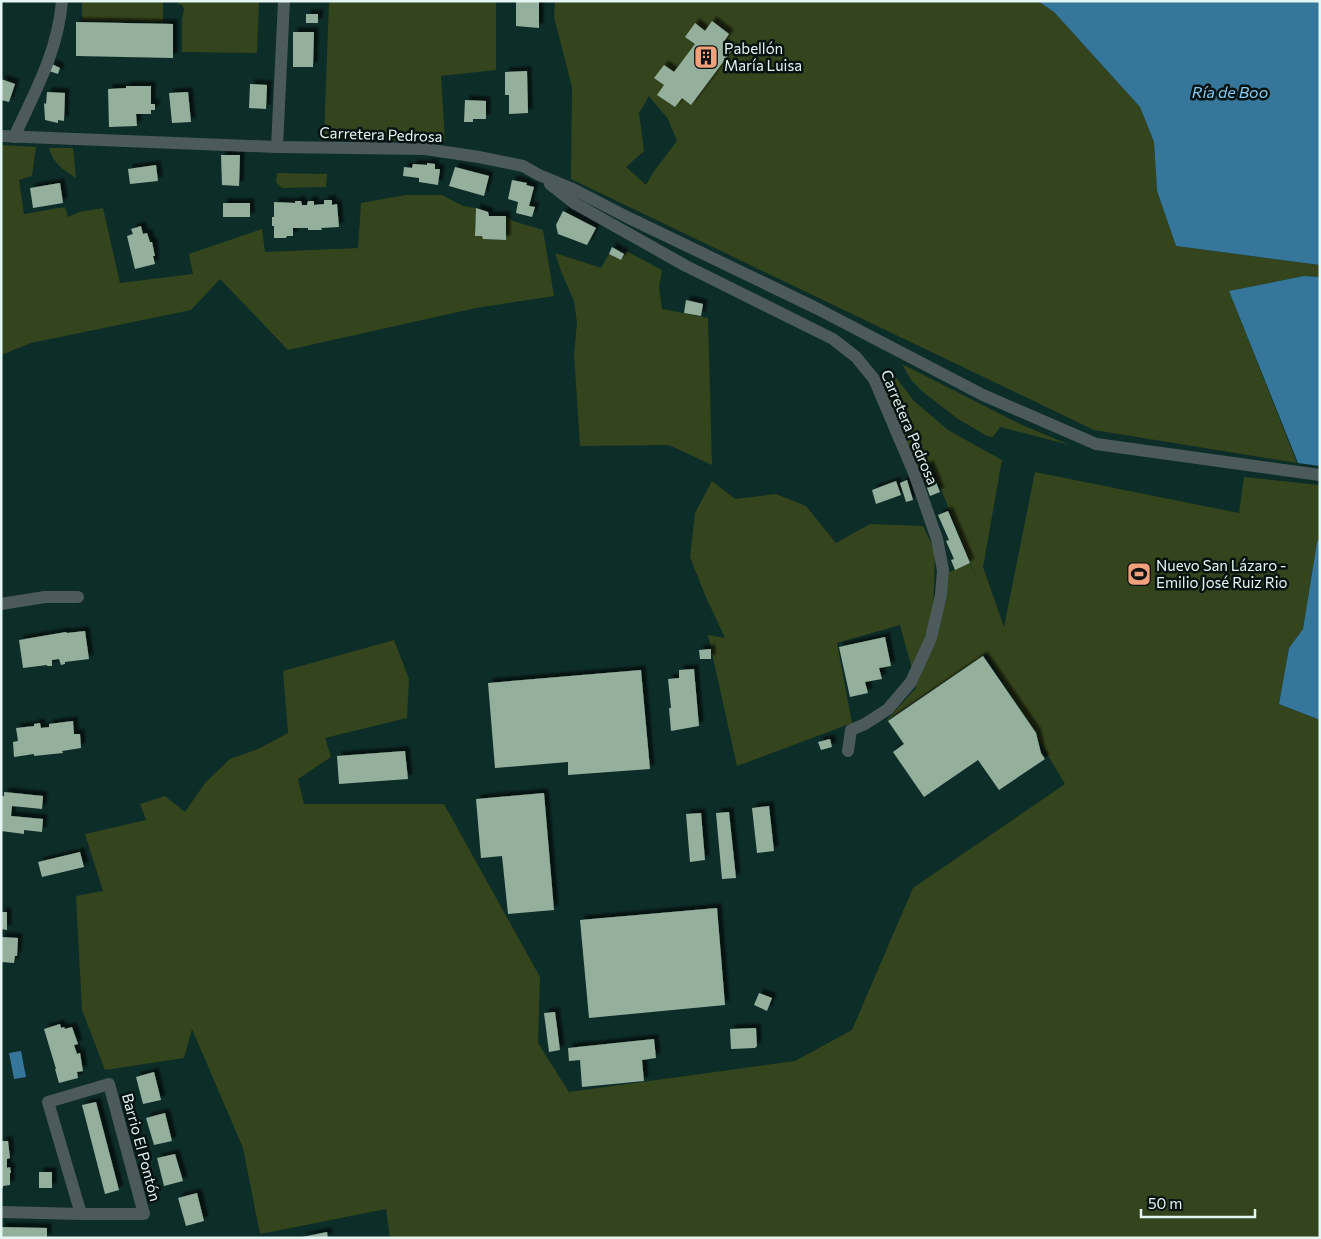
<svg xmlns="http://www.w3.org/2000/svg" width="1321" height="1239" font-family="Commissioner,sans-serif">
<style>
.green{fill:#34441c;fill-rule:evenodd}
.water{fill:#35769a}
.building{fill:#95af9d;filter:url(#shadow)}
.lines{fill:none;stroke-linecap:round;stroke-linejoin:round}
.street{stroke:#4c5a5c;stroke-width:12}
.labels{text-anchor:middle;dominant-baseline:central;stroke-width:5;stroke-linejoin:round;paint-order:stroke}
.poi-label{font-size:15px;fill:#e4f6f2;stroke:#061210;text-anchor:start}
.street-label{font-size:15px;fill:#e4f6f2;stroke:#061210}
.water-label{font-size:16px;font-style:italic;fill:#84ccf6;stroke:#061210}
</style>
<defs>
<filter id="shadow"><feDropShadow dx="4.5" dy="-4.5" stdDeviation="1" flood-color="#0009"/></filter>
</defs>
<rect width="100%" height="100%" fill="#0d2d28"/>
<g class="green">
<polygon points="82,1 163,1 163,22 82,21"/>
<polygon points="259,1 257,53 182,52 182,20 184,9 182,5 178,4 178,1"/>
<polygon points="329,1 496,1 496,70 441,76 445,141 324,139"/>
<path d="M555,1H1038L1054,12L1140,107L1154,142L1157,191L1176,246L1320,265V277L1304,276L1229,291L1297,463L1094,430L571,179L572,87L554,17ZM649,96L668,119L677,141L654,171L646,185L626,167L644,151L639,113Z"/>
<polygon points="2,145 36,147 32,176 19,180 24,214 65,207 68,217 79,212 103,208 120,283 193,274 189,254 262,229 265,252 358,248 361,203 406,195 442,195 463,206 476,208 475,235 482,236 483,239 506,240 506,216 513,221 543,230 554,296 476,308 288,350 220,279 191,310 31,343 1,355"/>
<path d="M49,148H73L76,178C63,170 53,163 49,148Z"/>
<polygon points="277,173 327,174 326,187 282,188 276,182"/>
<polygon points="626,251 662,270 659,287 662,309 708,318 712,465 669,445 580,446 574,354 577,323 574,301 561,271 555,253 601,268 609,254 621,260"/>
<polygon points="902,364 1020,424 1070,445 1000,427 993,437 987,436 958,419 923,392 911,380"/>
<polygon points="895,376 914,401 948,430 1002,460 983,567 1004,627 1035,472 1239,513 1244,477 1320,485 1320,537 1317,542 1303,629 1289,648 1279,704 1320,720 1320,1238 390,1238 386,1209 260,1234 243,1148 192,1029 184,1058 105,1070 82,1010 76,896 103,891 85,834 146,820 140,804 165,796 185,812 205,783 230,759 258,749 288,733 283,671 394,640 409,679 407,718 325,738 331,757 298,779 304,804 444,804 540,977 538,1043 569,1092 795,1061 852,1030 913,888 1065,784 986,654 885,722 915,689 938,630 946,601 947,573 970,563 977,579 931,464 916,471 880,382"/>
<polygon points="712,481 735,499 776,494 806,506 836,543 870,524 923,526 935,551 933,616 912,669 900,625 837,643 852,723 737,766 708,635 725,638 705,595 690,557 695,513"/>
</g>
<g class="water">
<polygon points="1038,1 1320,1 1320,265 1176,246 1157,191 1154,142 1140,107 1054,12"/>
<polygon points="1304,276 1320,277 1320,466 1298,463 1229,291"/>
<polygon points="1320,537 1320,720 1279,704 1289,648 1303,629 1317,542"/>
<polygon points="21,1051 26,1077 14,1079 9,1053"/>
</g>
<g class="building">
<polygon points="516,1 539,1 539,28 516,26"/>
<rect x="306" y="14" width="12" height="9"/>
<polygon points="712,21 729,34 723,43 732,50 691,105 682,98 675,107 657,95 664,85 654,78 664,65 674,72 695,44 685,37 695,23 705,31"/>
<polygon points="76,22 173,24 173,58 76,56"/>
<polygon points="293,32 314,32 313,67 293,67"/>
<polygon points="52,64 60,68 58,74 49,71"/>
<polygon points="527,71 528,113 509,114 509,95 505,95 505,72"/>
<polygon points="1,79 15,84 9,102 1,100"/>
<polygon points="250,84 267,85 266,109 249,108"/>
<polygon points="126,86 151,86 151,104 155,104 155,110 151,110 151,114 136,114 137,126 109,127 108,89 126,88"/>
<polygon points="47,92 65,93 64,121 58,120 58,123 45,120 44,103 46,104"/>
<polygon points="188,92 191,122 172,123 169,93"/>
<polygon points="465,100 486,101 486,119 473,119 473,122 464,122"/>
<polygon points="221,155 240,155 239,186 222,185"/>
<polygon points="427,163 435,164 435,169 440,169 438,185 419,182 419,178 403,176 404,167 412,168 413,164 427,165"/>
<polygon points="156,165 158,181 130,184 128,169"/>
<polygon points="455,167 489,176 484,196 449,186"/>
<polygon points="512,180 527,183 526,185 534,187 529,206 535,207 532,217 516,213 518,202 508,199"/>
<polygon points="60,183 63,203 33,208 30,188"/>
<polygon points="324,200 332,200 332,205 337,204 339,227 321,228 322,230 308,230 308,228 293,228 293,236 287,236 286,238 274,238 274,226 272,226 272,217 274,217 274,202 295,203 295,201 301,201 302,205 307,205 308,201 314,201 314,205 324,204"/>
<rect x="223" y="203" width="27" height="14"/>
<polygon points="476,208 488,212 489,216 506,216 506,240 483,239 482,236 475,236"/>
<polygon points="563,211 596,228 587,245 558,234 556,225"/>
<polygon points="141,226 143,234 147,233 150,242 152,242 155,256 153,256 155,264 135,269 127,236 133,234 131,229"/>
<polygon points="612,247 624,254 621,260 609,254"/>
<polygon points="686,300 703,304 701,316 684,313"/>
<polygon points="929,465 940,492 930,496 920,469"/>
<polygon points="907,480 913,500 906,502 900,483"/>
<polygon points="896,481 901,495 876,504 872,490"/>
<polygon points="948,511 970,563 955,570 951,560 954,559 946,541 949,540 938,515"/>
<polygon points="85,631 89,659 65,662 65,664 61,665 59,659 52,660 52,666 47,666 47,665 23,668 19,640 66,632 67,633"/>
<polygon points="885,637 891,666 879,668 882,679 865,682 868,693 850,697 839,647"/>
<polygon points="711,649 711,659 700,659 699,650"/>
<polygon points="983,656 1036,733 1041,753 1045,759 999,790 978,760 924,797 893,752 904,744 888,721"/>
<polygon points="694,669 699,726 671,731 669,708 671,708 668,679 679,678 679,670"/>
<polygon points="641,670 650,769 568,775 568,762 495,768 488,683"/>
<polygon points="73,721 74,734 80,734 81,748 62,751 63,753 34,756 34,754 14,757 13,742 18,741 16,728 34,726 34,724 40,723 41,728 49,727 49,724"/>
<polygon points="830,739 832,747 821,750 818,742"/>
<polygon points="405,751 408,779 339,784 337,756"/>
<polygon points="4,792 43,796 42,809 12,806 11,816 43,819 42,832 24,830 24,834 1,831 1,796 4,796"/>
<polygon points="544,793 554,910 508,914 502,856 481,858 476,799"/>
<polygon points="769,806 774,851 757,853 752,808"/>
<polygon points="729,812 736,878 722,879 716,813"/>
<polygon points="701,813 705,860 690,862 686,814"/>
<polygon points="80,852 84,867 42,877 38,862"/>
<polygon points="717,908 725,1005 589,1018 580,920"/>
<polygon points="1,912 7,912 7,930 1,929"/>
<polygon points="1,937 18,938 17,956 15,956 14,963 1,962"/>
<polygon points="759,993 772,998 767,1011 754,1005"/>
<polygon points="555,1012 560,1050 549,1052 544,1013"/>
<polygon points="60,1024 61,1028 64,1027 65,1029 72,1027 78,1044 74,1045 77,1054 80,1053 83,1071 77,1072 78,1078 59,1083 55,1069 56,1069 44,1029"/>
<polygon points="756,1028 757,1046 755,1048 731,1049 730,1029"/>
<polygon points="654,1039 656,1058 642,1060 644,1081 582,1087 580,1060 569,1061 568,1048"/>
<polygon points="154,1072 161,1100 143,1104 136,1077"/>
<polygon points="96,1102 119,1190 105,1194 82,1105"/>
<polygon points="165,1113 172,1141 154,1145 146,1118"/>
<polygon points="1,1141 8,1141 10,1158 7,1159 7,1168 10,1167 11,1173 10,1173 10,1185 3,1186 3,1188 1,1188"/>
<polygon points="175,1154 183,1181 164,1186 157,1158"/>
<rect x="39" y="1172" width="13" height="16"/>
<polygon points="197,1193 204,1221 186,1226 178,1198"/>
<polygon points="1,1227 47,1228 47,1238 1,1238"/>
<polygon points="327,1232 328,1238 302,1238 302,1237"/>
</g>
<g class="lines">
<g class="street">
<polyline points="1,136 277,147 425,149 479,157 523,166 539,175 573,189 627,217 814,307 983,395 1096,444 1320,475"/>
<path d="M14,137C35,92 58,51 62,1"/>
<polyline points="277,147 284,1"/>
<polyline points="550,184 574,203 686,266 833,339 856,357 874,379 914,473 937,539 943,570 941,595 931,638 911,682 888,709 865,724 851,730 848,751"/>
<polyline points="1,604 45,597 78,597"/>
<polyline points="1,1212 81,1214 144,1214 109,1084 48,1102 81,1214"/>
</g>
</g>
<defs>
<g id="building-square" transform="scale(1.25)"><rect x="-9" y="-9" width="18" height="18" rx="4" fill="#f1a17c" stroke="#061210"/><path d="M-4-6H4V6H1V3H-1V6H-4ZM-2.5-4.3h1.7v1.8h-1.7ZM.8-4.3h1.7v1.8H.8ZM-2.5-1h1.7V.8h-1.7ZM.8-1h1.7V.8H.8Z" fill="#111"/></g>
<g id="stadium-square" transform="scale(1.25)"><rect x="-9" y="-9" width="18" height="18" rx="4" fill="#f1a17c" stroke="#061210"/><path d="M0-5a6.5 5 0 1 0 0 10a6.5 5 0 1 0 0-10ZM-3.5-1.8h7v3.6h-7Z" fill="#111"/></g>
</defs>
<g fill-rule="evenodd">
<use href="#building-square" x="706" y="57"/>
<use href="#stadium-square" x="1139" y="574"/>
</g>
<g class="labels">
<g class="poi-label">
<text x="724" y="48">Pabellón<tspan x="724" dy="17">María Luisa</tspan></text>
<text x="1156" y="565">Nuevo San Lázaro -<tspan x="1156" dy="17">Emilio José Ruiz Rio</tspan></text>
</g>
<g class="street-label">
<text transform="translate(381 134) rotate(2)">Carretera Pedrosa</text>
<text transform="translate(910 427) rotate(67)">Carretera Pedrosa</text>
<text transform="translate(142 1147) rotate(75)">Barrio El Pontón</text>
</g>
<g class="water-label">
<text x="1230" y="91">Ría de Boo</text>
</g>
</g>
<rect width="1321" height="1239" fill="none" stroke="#e4f6f2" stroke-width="5"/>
<path d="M1141 1209v8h114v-8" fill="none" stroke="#e4f6f2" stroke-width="2.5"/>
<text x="1148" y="1209" font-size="15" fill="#e4f6f2" stroke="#061210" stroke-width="4" paint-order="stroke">50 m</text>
</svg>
